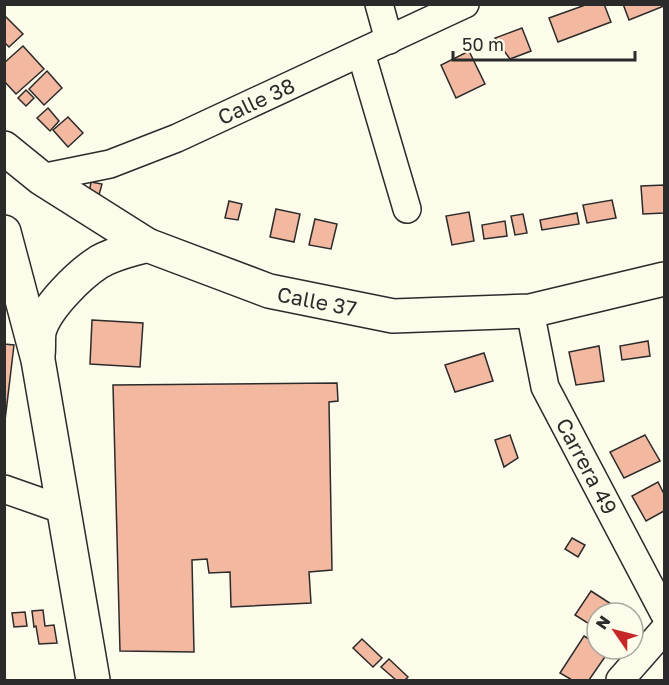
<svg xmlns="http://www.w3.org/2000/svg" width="669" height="685" font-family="'Golos Text',sans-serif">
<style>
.building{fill:#f2b8a0;stroke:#2b2b2b;stroke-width:1.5}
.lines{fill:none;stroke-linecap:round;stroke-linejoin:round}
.minor-casing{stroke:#2b2b2b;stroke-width:30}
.major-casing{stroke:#2b2b2b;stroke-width:36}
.minor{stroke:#fdfbea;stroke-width:27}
.major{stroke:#fdfbea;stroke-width:33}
.labels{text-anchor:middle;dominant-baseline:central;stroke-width:4.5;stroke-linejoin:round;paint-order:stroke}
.street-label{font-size:21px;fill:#2b2b2b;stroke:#fdfbea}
</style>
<rect width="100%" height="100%" fill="#fdfbea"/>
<g class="building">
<polygon points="588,4 604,4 611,22 558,42 549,18"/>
<polygon points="623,4 664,4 664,6 629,20"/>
<polygon points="5,16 23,34 9,47 4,42"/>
<polygon points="522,28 531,51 510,59 495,38"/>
<polygon points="23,46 44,69 16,94 4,81 4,63"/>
<polygon points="469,51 485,84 456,98 441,65"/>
<polygon points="47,71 62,88 44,105 29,89"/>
<polygon points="26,90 34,98 26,106 18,98"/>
<polygon points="48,108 59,121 50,131 37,118"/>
<polygon points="68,117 83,133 68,147 53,130"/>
<polygon points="91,182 102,184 99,195 89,193"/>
<polygon points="664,185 664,213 643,214 641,186"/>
<polygon points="612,200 616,218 587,223 583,205"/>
<polygon points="229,201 242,204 238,220 225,218"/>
<polygon points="276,209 300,214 294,242 270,237"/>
<polygon points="469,212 474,241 452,245 446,216"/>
<polygon points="577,213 579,224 542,230 540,220"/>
<polygon points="523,214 527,233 515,235 511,216"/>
<polygon points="315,219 337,224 331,249 309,245"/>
<polygon points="505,221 507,236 484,239 482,225"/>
<polygon points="92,320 143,323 140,367 90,364"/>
<polygon points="648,341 650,356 622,360 620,346"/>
<polygon points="4,344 14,345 4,429"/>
<polygon points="599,346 604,381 576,385 569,352"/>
<polygon points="484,353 493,381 455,392 445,365"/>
<polygon points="337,383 338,401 329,402 332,570 309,572 311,603 231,607 230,572 209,573 207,559 192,560 194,652 120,651 113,385"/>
<polygon points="510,435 518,458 504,467 495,440"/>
<polygon points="645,435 660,461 624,478 610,452"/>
<polygon points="658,482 664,494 664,511 646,521 632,496"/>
<polygon points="572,538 585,545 578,557 565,549"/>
<polygon points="591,591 622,611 621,613 597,613 597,629 575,615"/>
<polygon points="43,610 45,626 54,625 57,643 39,644 36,626 34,627 32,611"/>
<polygon points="25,612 27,626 14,627 12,613"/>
<polygon points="584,636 597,644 597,649 609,651 589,680 572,680 560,673"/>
<polygon points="362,639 382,658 373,667 353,648"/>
<polygon points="389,659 408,677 405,680 396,680 381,667"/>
</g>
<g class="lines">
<g class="minor-casing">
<g id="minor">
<polyline points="379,4 389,40"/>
<polyline points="361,53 407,209"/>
<polyline points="41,178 110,164 177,138 465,4"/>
<polyline points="530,311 545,387 664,613"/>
<polyline points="4,489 64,510"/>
<polyline points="620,680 664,630"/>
</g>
</g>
<g class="major-casing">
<g id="major">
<polyline points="4,148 41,178 147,245 269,291 393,316 530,311 664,279"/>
<polyline points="4,232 38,360 93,680"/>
<path d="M38,355C39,348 38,339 39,332C45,308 79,275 99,262C114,253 131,250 147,245"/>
</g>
</g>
<use href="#minor" class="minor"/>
<use href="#major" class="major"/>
</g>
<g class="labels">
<g class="street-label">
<text transform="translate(256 101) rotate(-25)">Calle 38</text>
<text transform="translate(317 301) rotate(11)">Calle 37</text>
<text transform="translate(587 466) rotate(62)">Carrera 49</text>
</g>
</g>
<rect width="669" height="685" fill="none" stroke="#2b2b2b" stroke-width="12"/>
<g transform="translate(615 631) rotate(305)"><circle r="28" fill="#fdfbea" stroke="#a9a89e" stroke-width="1.5"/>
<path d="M0-4.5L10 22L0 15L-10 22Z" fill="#c62828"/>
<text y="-9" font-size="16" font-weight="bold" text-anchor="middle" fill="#2b2b2b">N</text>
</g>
<path d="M453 51v9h182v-9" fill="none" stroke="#2b2b2b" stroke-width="3"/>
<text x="462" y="51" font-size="18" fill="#2b2b2b" stroke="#fdfbea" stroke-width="4.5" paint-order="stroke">50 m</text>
</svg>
